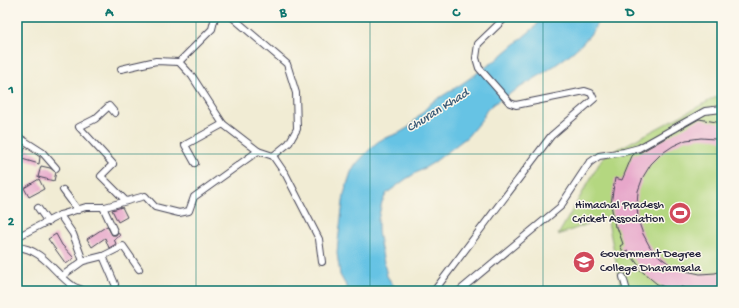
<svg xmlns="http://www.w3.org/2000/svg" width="739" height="308" font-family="'Gochi Hand',sans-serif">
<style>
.green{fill:#b4d780;stroke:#6b7c5e}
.water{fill:#66c3e4;stroke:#447290}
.building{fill:#e7a7ca}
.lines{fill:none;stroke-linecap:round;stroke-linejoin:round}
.minor-casing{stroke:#414052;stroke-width:8}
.minor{stroke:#fff;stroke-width:6}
.grid{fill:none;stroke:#0f766e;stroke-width:1;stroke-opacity:0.55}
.labels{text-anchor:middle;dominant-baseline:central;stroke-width:3;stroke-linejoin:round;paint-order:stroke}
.poi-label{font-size:12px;fill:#22223b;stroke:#fbf7ec;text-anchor:end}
.water-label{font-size:13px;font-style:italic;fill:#3a5a76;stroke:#fbf7ec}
.neatline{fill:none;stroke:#0f766e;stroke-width:1.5}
.grid-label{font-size:13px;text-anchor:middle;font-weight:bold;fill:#0f766e}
</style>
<rect width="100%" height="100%" fill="#fbf7ec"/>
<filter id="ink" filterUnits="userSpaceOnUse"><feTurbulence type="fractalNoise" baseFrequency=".025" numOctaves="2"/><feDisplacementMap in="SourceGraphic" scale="8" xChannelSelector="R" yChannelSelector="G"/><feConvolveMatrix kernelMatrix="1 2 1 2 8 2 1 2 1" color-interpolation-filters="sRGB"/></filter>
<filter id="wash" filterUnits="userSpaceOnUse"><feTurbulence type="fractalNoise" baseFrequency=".012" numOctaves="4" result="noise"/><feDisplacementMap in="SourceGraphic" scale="16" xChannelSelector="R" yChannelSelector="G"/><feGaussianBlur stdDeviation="0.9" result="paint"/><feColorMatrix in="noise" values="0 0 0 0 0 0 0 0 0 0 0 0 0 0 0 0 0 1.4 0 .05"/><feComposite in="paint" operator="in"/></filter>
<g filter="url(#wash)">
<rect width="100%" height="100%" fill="#f1ecd4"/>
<g class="green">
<polygon points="722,94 722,291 622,291 607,217 558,235 603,157"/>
<polygon points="617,285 618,291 587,291"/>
</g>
<path class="water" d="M543,17H600C597,23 594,30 589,36C567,62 523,85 493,104L486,111L482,119L467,137L433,163L406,179L387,193L382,202L378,220V230L381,249L387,276L393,285L400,291H349L340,275L337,253L338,242L344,194L351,172L357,163L372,147L380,140L399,133L409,127L431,103L460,85L496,60L535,27Z"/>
<g id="blocks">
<g class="building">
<polygon points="699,119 722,123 722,141 715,139 701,138 686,140 673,146 661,154 651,164 643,177 638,191 637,205 638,220 643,234 650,247 660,257 672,266 686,271 700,274 715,273 722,271 722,291 694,291 681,287 678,291 674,291 657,284 638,268 639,266 628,251 624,253 620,246 623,244 617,227 615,227 611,204 615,178 622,180 632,156 634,154 641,152"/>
<polygon points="25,148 30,150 40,157 39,164 22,159"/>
<polygon points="41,166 50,168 56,172 54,181 38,177"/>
<polygon points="39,179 44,189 29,197 24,188"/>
<polygon points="122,207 127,217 118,222 112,210"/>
<polygon points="107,226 112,235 116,235 118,232 120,236 114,239 116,244 109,248 105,238 92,247 87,239"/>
<polygon points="56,234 62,245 74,258 66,264 48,239"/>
</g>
</g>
</g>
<g filter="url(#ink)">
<use href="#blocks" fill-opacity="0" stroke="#414052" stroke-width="1"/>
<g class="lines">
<g class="minor-casing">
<g id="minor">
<polyline points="232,17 287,64 296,93 297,129 289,143 273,156"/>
<polyline points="121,69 156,61 179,62"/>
<polyline points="115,113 109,106 95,119 79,127 113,164 101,176 126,201"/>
<polyline points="17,136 42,152 56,168"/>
<polyline points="258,151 273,156 286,175 319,239 322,262"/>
<polyline points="195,163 185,145 223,124"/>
<polyline points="63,190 78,210"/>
<polyline points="103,207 114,231"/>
<polyline points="38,208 48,222"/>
<polyline points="60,215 73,234 83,261"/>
<polyline points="17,237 60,215 86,207 105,207 145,196 155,207 179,213 189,211 194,197 258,151 223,124 192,76 179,62 212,29 215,17"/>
<path d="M17,247C43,249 53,272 73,286C76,288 81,289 84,291"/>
<polyline points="103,256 115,284"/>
<polyline points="62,276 83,261 103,256 123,246 139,269"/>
<polyline points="623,277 627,291"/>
<polyline points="434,291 551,136 594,99 591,93 585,91 516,105 510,103 479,68 476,58 478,44 506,17"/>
<polyline points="459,291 560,207 589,163 599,156 624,152 639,148 705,111 722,109"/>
</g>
</g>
<use href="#minor" class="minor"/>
</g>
</g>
<path class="grid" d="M196,17V291M370,17V291M543,17V291M17,154H722"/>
<defs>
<g id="stadium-disc" transform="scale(1.15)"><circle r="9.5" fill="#d1495b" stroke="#fbf7ec"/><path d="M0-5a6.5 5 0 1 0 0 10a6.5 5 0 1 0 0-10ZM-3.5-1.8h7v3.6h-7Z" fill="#fff"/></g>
<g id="university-disc" transform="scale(1.15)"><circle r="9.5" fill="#d1495b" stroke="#fbf7ec"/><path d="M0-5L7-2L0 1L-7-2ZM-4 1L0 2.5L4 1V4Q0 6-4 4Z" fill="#fff"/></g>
</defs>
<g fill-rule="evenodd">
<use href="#stadium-disc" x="680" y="213"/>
<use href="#university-disc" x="584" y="262"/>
</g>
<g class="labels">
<g class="poi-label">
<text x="664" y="206">Himachal Pradesh<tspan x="664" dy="14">Cricket Association</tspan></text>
<text x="600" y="255" text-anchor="start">Government Degree<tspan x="600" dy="14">College Dharamsala</tspan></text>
</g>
<g class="water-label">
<text transform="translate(438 111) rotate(-32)">Churan Khad</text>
</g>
</g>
<rect width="739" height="308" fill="none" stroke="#fbf7ec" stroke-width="44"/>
<rect x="22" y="22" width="695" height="264" class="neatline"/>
<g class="grid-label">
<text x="109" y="16">A</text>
<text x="283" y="16">B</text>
<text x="456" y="16">C</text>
<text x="630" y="16">D</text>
<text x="11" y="93">1</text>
<text x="11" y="225">2</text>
</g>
</svg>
